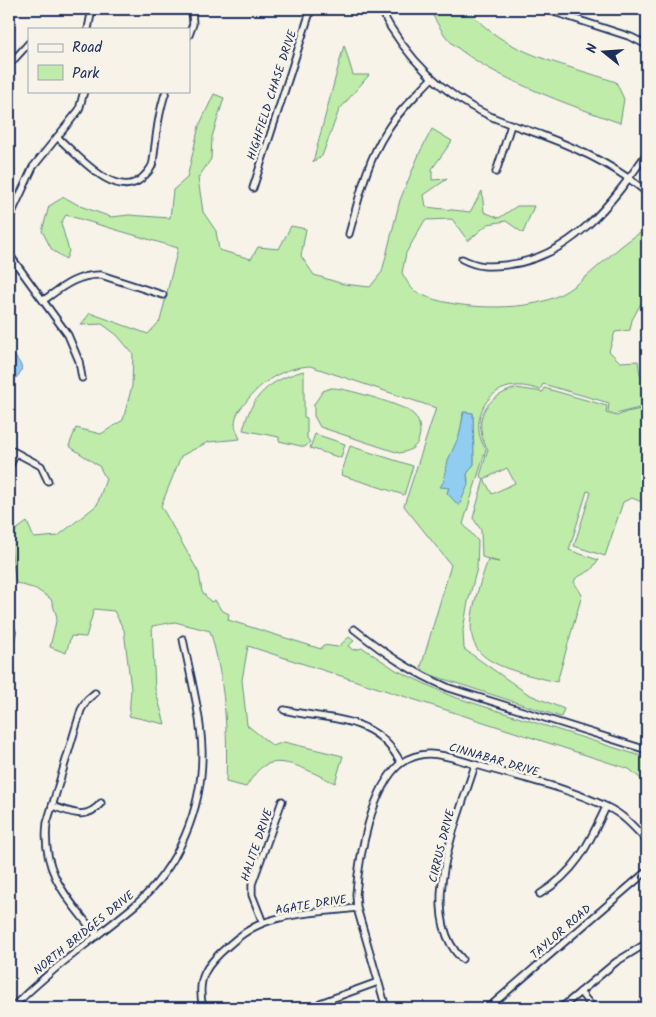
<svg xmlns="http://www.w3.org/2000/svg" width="656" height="1017" font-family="Kalam,sans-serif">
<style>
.green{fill:#bfeca9;stroke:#6d8e84;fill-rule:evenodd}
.water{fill:#91cdf1;stroke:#628eb6}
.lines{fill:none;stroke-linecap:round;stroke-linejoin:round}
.street-casing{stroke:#1b2f5e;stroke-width:9}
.street{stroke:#f7f3e8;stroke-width:5.5}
.labels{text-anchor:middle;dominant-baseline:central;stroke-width:5;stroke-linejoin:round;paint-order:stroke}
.street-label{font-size:12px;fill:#1b2f5e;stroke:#f7f3e8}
</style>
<rect width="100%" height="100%" fill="#f7f3e8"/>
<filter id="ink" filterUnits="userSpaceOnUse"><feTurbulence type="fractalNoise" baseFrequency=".02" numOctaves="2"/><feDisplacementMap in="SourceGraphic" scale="10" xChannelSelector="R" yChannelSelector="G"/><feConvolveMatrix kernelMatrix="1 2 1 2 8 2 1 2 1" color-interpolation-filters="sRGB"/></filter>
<g filter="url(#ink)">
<g class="green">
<path d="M429,9H468C502,54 565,64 616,82L624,99L620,123C570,105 492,78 453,44C443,36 436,20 429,9Z"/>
<polygon points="344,45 353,75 369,75 339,110 322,156 313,162"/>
<path d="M214,94L224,98L212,137L211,159L198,178L203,212L216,231L219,250L251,259L258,247L279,249L291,226L306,229L301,256L314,275L343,284L370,287L382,272L400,200L420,152L432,129L452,141L432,169V180L447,179L424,195L426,207L470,212L482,191L484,212L499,218L517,206H534L523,233L506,221L488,224L468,241L452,219L425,220L406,253L402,273C405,278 410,288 415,291C443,309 512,311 544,301C552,299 564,293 571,288C598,270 618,244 647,229V292L632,320L630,330L615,332L609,351L620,362L638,361L640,374L647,378V406L615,414L608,412L609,403L543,384L540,390C528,386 517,384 505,388C480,396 471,429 486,449L463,524L478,541L477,568L468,602L463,630L464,649L528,694L564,709L561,717L425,673L421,667L451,565L404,506L436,408L310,366C282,368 262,381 245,403C240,409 235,415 235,424C235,428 238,434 240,439L208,442L181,456L161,506L199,573L202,592L211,602L215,600L221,610L229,614L228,620L321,649L323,645L338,647L349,637L354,641L348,646L353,650L363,648L396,670L451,696L647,758V794L646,783L629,769L248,646L242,680L247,725L273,746L284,742L343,756L335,783C316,775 292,759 271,763C259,765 252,778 246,787L226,782C228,731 225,680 210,631L175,622L152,626L155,689L165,724L129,716L131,689L124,630L114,611L94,609L86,637L71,636L66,653L50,647L57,617L51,599L36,589L16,583L9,535L27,522L34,538L58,536L97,505L106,479L99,466L69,446L76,428L101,434L123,420L132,386L133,354L117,335L102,324L81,325L90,313L148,334L160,321L178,248L66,215L61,223L69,251L66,259L52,250L42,231L49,206L64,197L80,206L111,217L129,215L170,218L173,190L187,178L199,126ZM463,412L473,413L474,464L467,474L468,480L459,505L447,493L449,488L445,487C442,471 450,457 456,444C461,435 462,423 463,412Z"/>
<path d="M304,371V417L307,418V438L310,442L305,447L279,441V437L243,430C252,395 269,380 304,371Z"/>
<path d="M331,388C343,387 398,404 409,411C418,416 422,428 419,438C417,447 409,452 399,453L320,427L314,416V404L323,391Z"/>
<path d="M516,388L543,392L544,388L607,406L606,413L617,416L626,412L647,408V493L644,503L632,498L623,502L605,556L574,546L591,492L587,491L569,550L598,560L591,570L576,578L574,582L582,595L557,682C465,661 456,650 488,560L499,562L482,557L481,530L473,518L484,479L492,494L515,483L507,468L484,479L480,476L488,449C483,443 482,437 481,430C478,407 496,394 516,388Z"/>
<polygon points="315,434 345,444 341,458 310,448"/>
<polygon points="350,446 413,466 404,495 341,475"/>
</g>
<g class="water">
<path d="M9,348C22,368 29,366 9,385Z"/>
<polygon points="464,412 473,413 474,464 467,474 468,485 459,506 447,493 449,488 440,487 444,481 448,460 459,436"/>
</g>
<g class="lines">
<g class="street-casing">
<g id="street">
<path d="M380,9C405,56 441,94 490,116C507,124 526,129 544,136C579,149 619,168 647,193"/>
<polyline points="545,9 631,37 647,45"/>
<polyline points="88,29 92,9"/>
<polyline points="189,35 193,24 192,11"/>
<polyline points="9,65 29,43"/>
<path d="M57,137C77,154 116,202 142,178C147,173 152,169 153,162C156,138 158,114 166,91"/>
<polyline points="496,172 511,125"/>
<polyline points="253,188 311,9"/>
<polyline points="9,219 33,167 79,110 84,91"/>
<path d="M349,234C359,199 366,163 386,132C398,112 416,95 432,78"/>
<polyline points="9,254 68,335 79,361 82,378"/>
<path d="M462,259C478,267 488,267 506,265C571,258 612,203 647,153"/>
<path d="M44,300C62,287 78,274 101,275L163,295"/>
<polyline points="9,449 41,466 48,481"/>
<polyline points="9,467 16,453"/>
<polyline points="9,623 12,632 9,648"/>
<path d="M354,629C387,655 410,671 449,688L647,750"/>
<path d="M95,693L87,700L81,710L47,823C41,874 69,899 97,936"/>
<path d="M284,710C331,721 375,714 401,763"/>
<path d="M52,806C71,812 86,821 101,803"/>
<path d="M540,894C577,871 588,845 606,807"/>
<polyline points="263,923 252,895 252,884 282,801"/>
<path d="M462,959C415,913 459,817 475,765"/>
<polyline points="580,992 593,1008"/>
<polyline points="320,1003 378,982"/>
<path d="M12,1008C49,970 93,940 134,906C178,869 203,808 202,751C201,714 190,675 183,639"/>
<path d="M203,1008C196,978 206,965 228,946C238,937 250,928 263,923C291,912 327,912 357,908"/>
<path d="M386,1008L357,908L356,894C359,858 371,787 401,763C408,758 420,754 429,754C446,754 461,761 477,765C520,778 567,787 607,807C624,815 635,828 647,841"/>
<polyline points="488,1008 647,871"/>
<polyline points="561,1008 616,962 647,943"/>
</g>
</g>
<use href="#street" class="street"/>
</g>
</g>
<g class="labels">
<g class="street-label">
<text transform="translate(272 95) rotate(-72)">HIGHFIELD CHASE DRIVE</text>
<text transform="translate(494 760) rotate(16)">CINNABAR DRIVE</text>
<text transform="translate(257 845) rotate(-71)">HALITE DRIVE</text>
<text transform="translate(442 846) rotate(-76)">CIRRUS DRIVE</text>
<text transform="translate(311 905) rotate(-9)">AGATE DRIVE</text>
<text transform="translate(561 932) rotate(-41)">TAYLOR ROAD</text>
<text transform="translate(84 933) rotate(-39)">NORTH BRIDGES DRIVE</text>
</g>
</g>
<rect width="656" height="1017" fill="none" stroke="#f7f3e8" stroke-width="30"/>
<rect x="15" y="15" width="626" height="987" fill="none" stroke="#1b2f5e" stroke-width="2" filter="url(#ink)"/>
<rect x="28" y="28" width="162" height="65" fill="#f7f3e8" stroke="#9fa5b1"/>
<rect x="38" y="44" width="25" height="8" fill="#f7f3e8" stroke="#9fa5b1"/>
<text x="72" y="52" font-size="15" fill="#1b2f5e">Road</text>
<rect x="38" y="65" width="25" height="15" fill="#bfeca9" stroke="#9fa5b1"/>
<text x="72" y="78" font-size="15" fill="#1b2f5e">Park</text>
<g transform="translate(604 52) rotate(287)" stroke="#f7f3e8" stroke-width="4" paint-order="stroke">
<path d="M0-4L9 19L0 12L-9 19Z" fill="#1b2f5e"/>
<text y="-8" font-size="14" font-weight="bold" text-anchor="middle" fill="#1b2f5e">N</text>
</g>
</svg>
